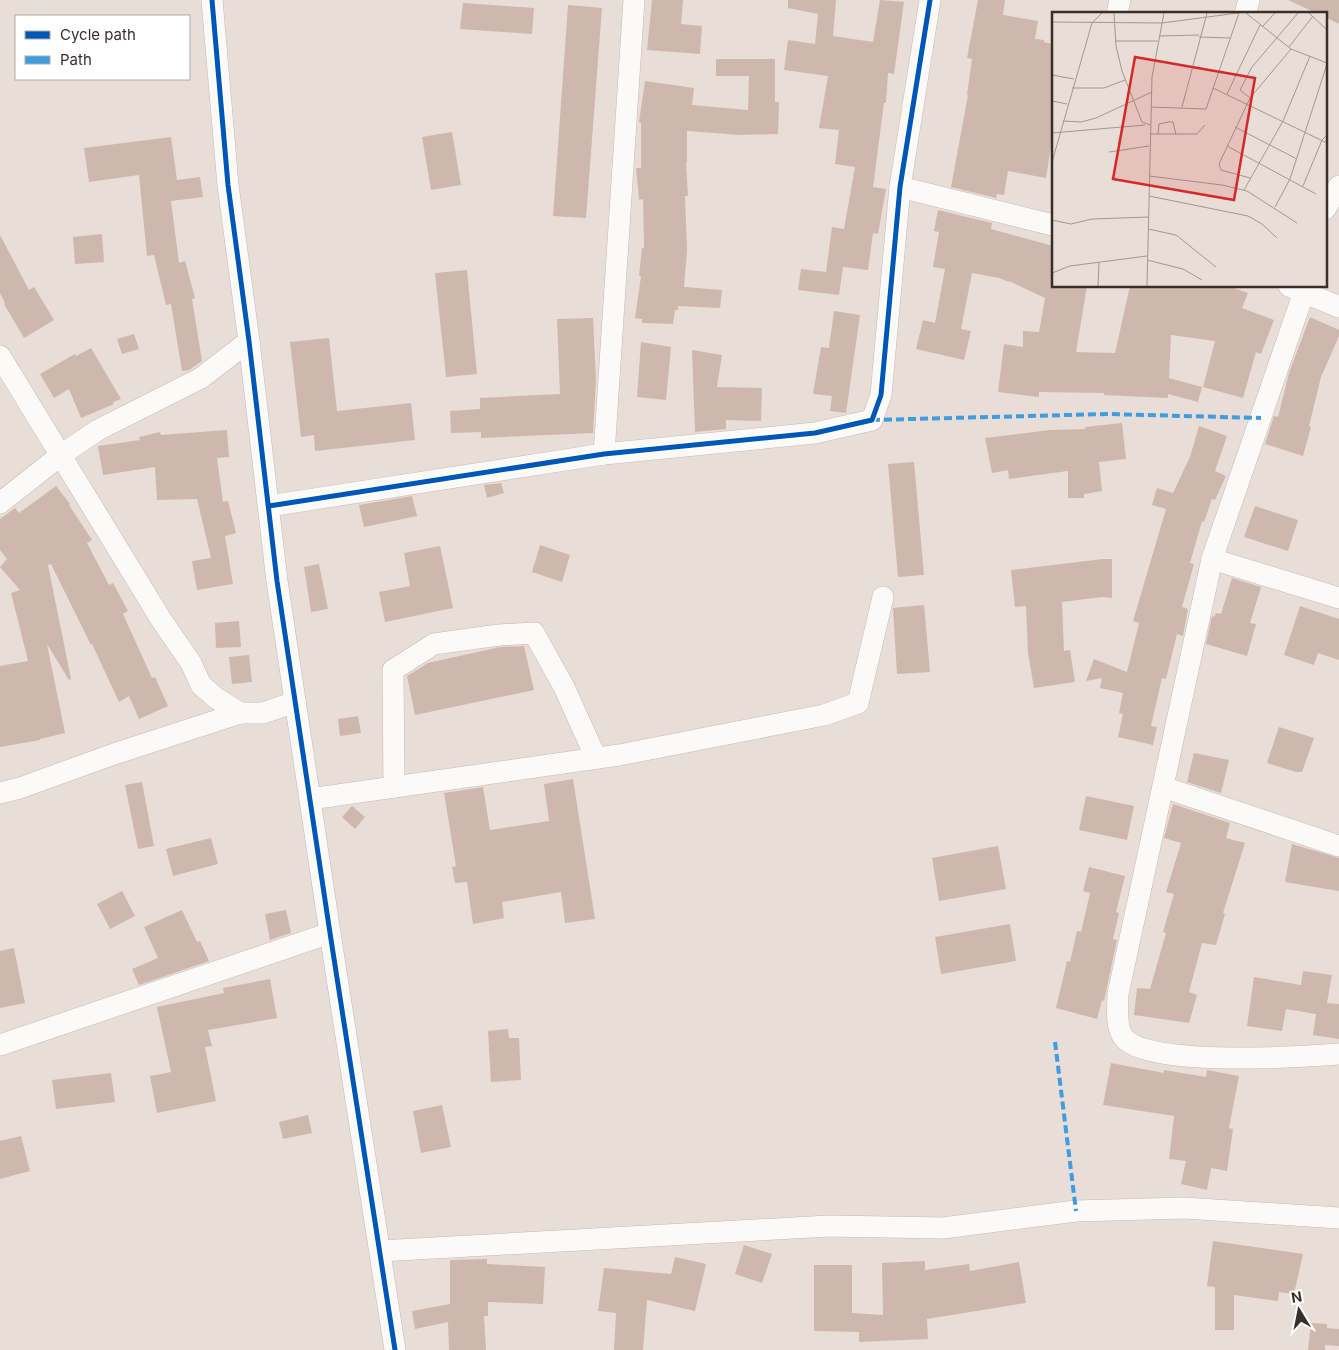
<svg xmlns="http://www.w3.org/2000/svg" width="1339" height="1350" font-family="Inter,sans-serif">
<style>
.building{fill:#ceb8ad}
.lines{fill:none;stroke-linecap:round;stroke-linejoin:round}
.minor-casing{stroke:#c3bab5;stroke-width:22}
.minor{stroke:#fcfaf9;stroke-width:21}
.quiet{stroke:#3e9de1;stroke-width:4;stroke-dasharray:8 4;stroke-linecap:butt}
.cycleway-casing{stroke:#fff;stroke-width:8}
.cycleway{stroke:#0057b8;stroke-width:5}
.inset-road{fill:none;stroke:#a29792;stroke-width:1}
.view{fill:#d62828;fill-opacity:0.15;stroke:#d62828;stroke-width:2.5}
.inset-edge{fill:none;stroke:#382f2b;stroke-width:2.5}
</style>
<rect width="100%" height="100%" fill="#e9ddd7"/>
<g class="building">
<polygon points="652,0 683,0 681,24 702,26 700,54 647,50"/>
<polygon points="788,0 836,0 833,36 873,42 880,0 904,2 894,74 888,73 886,103 884,103 873,187 886,189 878,234 873,233 868,270 843,267 839,295 798,290 801,269 826,272 832,227 844,229 855,167 835,164 839,130 819,128 828,76 784,70 788,40 815,44 818,14 788,8"/>
<polygon points="978,0 1005,0 1003,15 1038,21 1035,39 1044,40 1044,42 1053,44 1053,134 1046,178 1008,171 1004,195 997,194 996,198 951,187 968,95 967,95 972,59 967,58"/>
<polygon points="1288,0 1339,0 1339,24 1325,17 1325,14 1318,14"/>
<polygon points="463,3 534,8 532,34 460,29"/>
<polygon points="568,5 602,8 586,218 553,216"/>
<polygon points="716,59 775,59 775,102 779,102 778,134 740,135 687,131 687,162 686,162 688,196 685,196 687,251 684,287 722,290 720,308 678,306 678,310 675,310 673,324 642,323 642,319 635,318 641,276 639,276 642,248 644,248 643,199 639,200 636,168 641,168 641,123 639,122 645,81 694,88 692,105 748,110 749,76 716,76"/>
<polygon points="452,132 461,185 431,190 422,137"/>
<polygon points="171,137 177,180 200,177 203,197 171,201 179,263 185,261 195,298 192,299 202,361 189,370 182,371 171,304 166,305 154,255 147,256 139,175 89,182 84,148"/>
<polygon points="938,210 992,223 991,229 1053,246 1053,286 1087,286 1076,352 1115,353 1130,286 1228,286 1248,293 1242,308 1274,320 1261,354 1256,352 1243,398 1203,387 1215,341 1171,335 1169,378 1202,387 1198,402 1168,394 1168,398 1104,395 1104,393 1039,392 1039,397 998,392 1004,344 1023,347 1023,331 1039,332 1045,298 1009,281 1009,282 999,278 972,273 961,329 971,331 964,360 916,349 923,320 935,323 945,269 933,267 939,232 934,231"/>
<polygon points="102,234 104,262 75,264 73,237"/>
<polygon points="0,235 29,290 34,287 54,320 24,338 4,304 5,303 0,293"/>
<polygon points="467,270 477,374 446,377 435,273"/>
<polygon points="834,311 860,315 846,413 830,411 832,396 813,394 821,347 829,348"/>
<polygon points="1310,317 1339,330 1339,336 1321,377 1309,426 1311,427 1303,456 1265,444 1274,416 1278,417 1289,373"/>
<polygon points="593,318 596,380 593,433 481,438 481,432 451,433 450,411 480,409 480,398 560,394 557,319"/>
<polygon points="134,334 139,349 122,354 117,339"/>
<polygon points="329,338 337,411 411,403 415,440 315,451 314,435 301,437 290,342"/>
<polygon points="641,342 671,347 666,400 637,397"/>
<polygon points="91,348 121,399 113,402 114,404 81,418 69,389 54,398 40,374 75,354 76,356"/>
<polygon points="692,350 722,355 717,387 762,388 761,421 726,420 726,429 695,432"/>
<polygon points="1122,423 1126,459 1099,462 1102,491 1084,494 1084,498 1068,498 1068,471 1009,479 1008,470 992,473 985,438 1050,430 1085,429 1085,427"/>
<polygon points="1199,426 1227,436 1215,471 1226,476 1215,500 1212,499 1204,522 1202,521 1190,563 1194,564 1182,607 1188,609 1183,636 1177,634 1166,679 1162,678 1151,726 1157,727 1153,745 1118,737 1123,714 1119,713 1123,693 1100,688 1102,678 1086,681 1094,659 1127,672 1139,623 1133,621 1166,509 1152,505 1157,488 1173,493 1190,457"/>
<polygon points="227,430 229,457 217,458 223,502 228,501 236,533 225,536 233,584 197,590 192,561 211,558 197,499 157,500 155,467 103,475 98,446 140,440 139,437 160,432 161,435"/>
<polygon points="914,462 924,575 898,577 888,464"/>
<polygon points="501,483 504,493 487,498 484,485"/>
<polygon points="56,486 70,504 69,505 92,540 87,543 109,585 113,583 128,611 123,614 152,678 155,677 168,706 139,719 129,696 119,702 92,644 91,645 51,564 48,565 71,679 69,680 47,644 65,733 40,739 40,740 0,747 0,666 28,661 11,593 20,590 0,567 7,559 0,550 0,519 15,508 19,513"/>
<polygon points="412,496 417,516 364,527 359,505"/>
<polygon points="1255,506 1298,520 1288,551 1244,537"/>
<polygon points="540,545 570,555 562,582 532,572"/>
<polygon points="440,546 453,608 385,622 379,592 410,586 404,553"/>
<polygon points="1103,559 1112,559 1112,598 1102,597 1062,602 1064,651 1070,650 1075,682 1034,688 1028,653 1026,606 1015,607 1011,570"/>
<polygon points="319,564 328,609 311,612 304,567"/>
<polygon points="1232,578 1261,587 1250,623 1256,624 1247,656 1206,644 1212,616 1214,617 1216,613 1221,614"/>
<polygon points="924,605 930,672 897,674 893,608"/>
<polygon points="1300,606 1339,619 1339,660 1318,653 1314,665 1284,655"/>
<polygon points="239,621 241,647 216,648 215,623"/>
<polygon points="524,646 534,690 415,715 407,676 428,663 500,647"/>
<polygon points="249,655 252,682 232,684 229,657"/>
<polygon points="358,716 361,733 340,736 338,719"/>
<polygon points="1279,727 1314,738 1302,772 1296,772 1267,763"/>
<polygon points="1194,753 1229,760 1221,793 1187,782"/>
<polygon points="573,779 595,919 565,923 561,892 502,902 504,918 473,924 467,882 455,883 452,867 456,866 444,793 483,787 490,830 549,821 544,784"/>
<polygon points="142,782 154,846 138,849 125,785"/>
<polygon points="1086,796 1134,806 1127,840 1079,830"/>
<polygon points="1173,804 1230,823 1226,838 1245,843 1223,913 1225,914 1216,945 1202,943 1189,992 1197,995 1189,1023 1134,1015 1137,988 1150,989 1166,933 1163,932 1174,894 1166,892 1181,843 1164,838"/>
<polygon points="352,806 365,817 355,829 342,817"/>
<polygon points="211,838 218,864 173,876 166,849"/>
<polygon points="1292,844 1339,858 1339,891 1285,882"/>
<polygon points="998,846 1006,889 939,901 932,858"/>
<polygon points="1089,867 1125,876 1116,912 1119,913 1113,939 1117,940 1104,1001 1102,1000 1097,1019 1056,1008 1067,961 1070,962 1077,931 1081,932 1090,893 1083,891"/>
<polygon points="122,891 135,916 110,929 97,904"/>
<polygon points="182,910 197,942 200,941 209,961 139,985 132,969 158,958 144,927"/>
<polygon points="286,910 291,933 270,940 265,914"/>
<polygon points="1010,924 1016,961 941,974 935,937"/>
<polygon points="14,948 25,1003 0,1008 0,951"/>
<polygon points="1303,971 1332,975 1327,1003 1339,1004 1339,1039 1313,1035 1316,1014 1286,1009 1282,1031 1247,1026 1254,977 1301,985"/>
<polygon points="270,979 277,1018 208,1030 212,1046 205,1047 216,1101 157,1113 150,1076 171,1072 157,1007 224,993 223,988"/>
<polygon points="508,1029 509,1038 519,1038 521,1080 491,1082 488,1031"/>
<polygon points="1111,1063 1164,1073 1164,1070 1206,1077 1207,1070 1239,1076 1229,1128 1233,1129 1227,1171 1211,1168 1207,1190 1181,1184 1186,1161 1169,1159 1174,1116 1103,1105"/>
<polygon points="111,1073 115,1102 56,1109 52,1080"/>
<polygon points="442,1105 451,1147 421,1153 413,1111"/>
<polygon points="308,1115 312,1133 283,1139 279,1122"/>
<polygon points="21,1136 30,1171 0,1179 0,1141"/>
<polygon points="1213,1241 1303,1254 1294,1294 1279,1292 1278,1301 1234,1295 1234,1330 1215,1330 1215,1287 1207,1286"/>
<polygon points="744,1245 772,1254 762,1283 735,1274"/>
<polygon points="675,1257 706,1264 695,1311 647,1300 643,1350 614,1350 616,1313 598,1311 604,1268 671,1274"/>
<polygon points="487,1259 487,1264 545,1267 543,1304 488,1302 488,1316 484,1316 486,1350 449,1350 448,1322 415,1329 412,1311 450,1304 450,1260"/>
<polygon points="925,1261 925,1270 969,1264 970,1271 1019,1262 1026,1303 927,1319 928,1339 859,1342 859,1332 814,1331 814,1265 852,1265 852,1313 883,1315 882,1263"/>
<polygon points="1311,1323 1327,1324 1327,1328 1339,1329 1339,1346 1325,1345 1325,1350 1308,1350"/>
</g>
<g class="lines">
<g class="minor-casing">
<g id="minor">
<polyline points="212,0 228,185 249,341 277,581 330,933 395,1350"/>
<polyline points="1117,14 1120,0"/>
<polyline points="1245,14 1249,0"/>
<polyline points="900,187 1053,225"/>
<polyline points="1325,209 1339,186"/>
<polyline points="1289,286 1339,307"/>
<path d="M1306,286L1212,559L1118,994C1118,1006 1115,1028 1124,1038C1148,1067 1300,1057 1339,1054"/>
<polyline points="0,356 162,621 191,663 201,685 216,698 240,713 263,713 295,702"/>
<polyline points="604,454 634,0"/>
<polyline points="0,503 61,455 98,430 201,378 249,341"/>
<polyline points="269,506 604,454 815,433 872,420 881,395 900,187 930,0"/>
<polyline points="1212,559 1339,598"/>
<polyline points="394,787 393,670 434,644 499,635 534,633 564,687 596,758"/>
<polyline points="1163,787 1339,846"/>
<polyline points="0,793 20,788 114,754 240,713"/>
<polyline points="310,799 619,755 824,715 858,703 883,597"/>
<polyline points="0,1045 330,933"/>
<polyline points="380,1251 829,1226 943,1228 1076,1211 1184,1208 1339,1218"/>
</g>
</g>
<use href="#minor" class="minor"/>
<g class="quiet">
<polyline points="872,420 1108,414 1261,418"/>
<polyline points="1055,1042 1076,1211"/>
</g>
<g class="cycleway-casing">
<g id="cycleway">
<polyline points="212,0 228,185 249,341 277,581 330,933 395,1350"/>
<polyline points="269,506 604,454 815,433 872,420 881,395 900,187 930,0"/>
</g>
</g>
<use href="#cycleway" class="cycleway"/>
</g>
<g transform="translate(1052 12)">
<rect width="275" height="275" fill="#e9ddd7"/>
<path class="inset-road" d="M62,1L64,34L70,59L90,110L98,113M194,1L239,37L275,51M257,1L275,18M0,10L110,11L186,1M210,15L223,1M107,24L147,23M147,25L178,26M64,29H106M237,35L261,4M0,63L22,67M20,76H52L73,68M161,76L275,131M175,82L208,13M198,86L188,78L200,55L246,1M0,89L15,92M99,95L154,97L187,1M130,95L155,1M11,109L29,110L44,106L100,80M183,115L245,147M0,121L93,113M98,122H145L153,113M106,122L107,112L117,110H121L124,123M175,134L264,182M57,140L97,134M0,150L40,11L50,1M97,164L170,173L195,179L245,211M198,166L169,158L167,152L198,86L239,37M251,174L270,128L275,123M192,178L231,109L258,44M97,184L196,204L210,212L225,226M223,195L238,167L275,52M0,208L19,212L40,207L97,205M96,217L124,223L164,255M95,248L131,257L150,268M0,261L18,254L95,244M46,274L47,251M95,274L100,65L112,1"/>
<path class="view" d="M83,45L203,66L182,188L61,167Z"/>
<rect width="275" height="275" class="inset-edge"/>
</g>
<rect x="15" y="15" width="175" height="65" fill="#ffffff" stroke="#afacaa"/>
<rect x="25" y="31" width="25" height="8" fill="#0057b8" stroke="#afacaa"/>
<text x="60" y="40" font-size="15" fill="#382f2b">Cycle path</text>
<rect x="25" y="56" width="25" height="8" fill="#3e9de1" stroke="#afacaa"/>
<text x="60" y="65" font-size="15" fill="#382f2b">Path</text>
<g transform="translate(1299 1310) rotate(350)" stroke="#ffffff" stroke-width="4" paint-order="stroke">
<path d="M0-4L9 19L0 12L-9 19Z" fill="#382f2b"/>
<text y="-8" font-size="14" font-weight="bold" text-anchor="middle" fill="#382f2b">N</text>
</g>
</svg>
